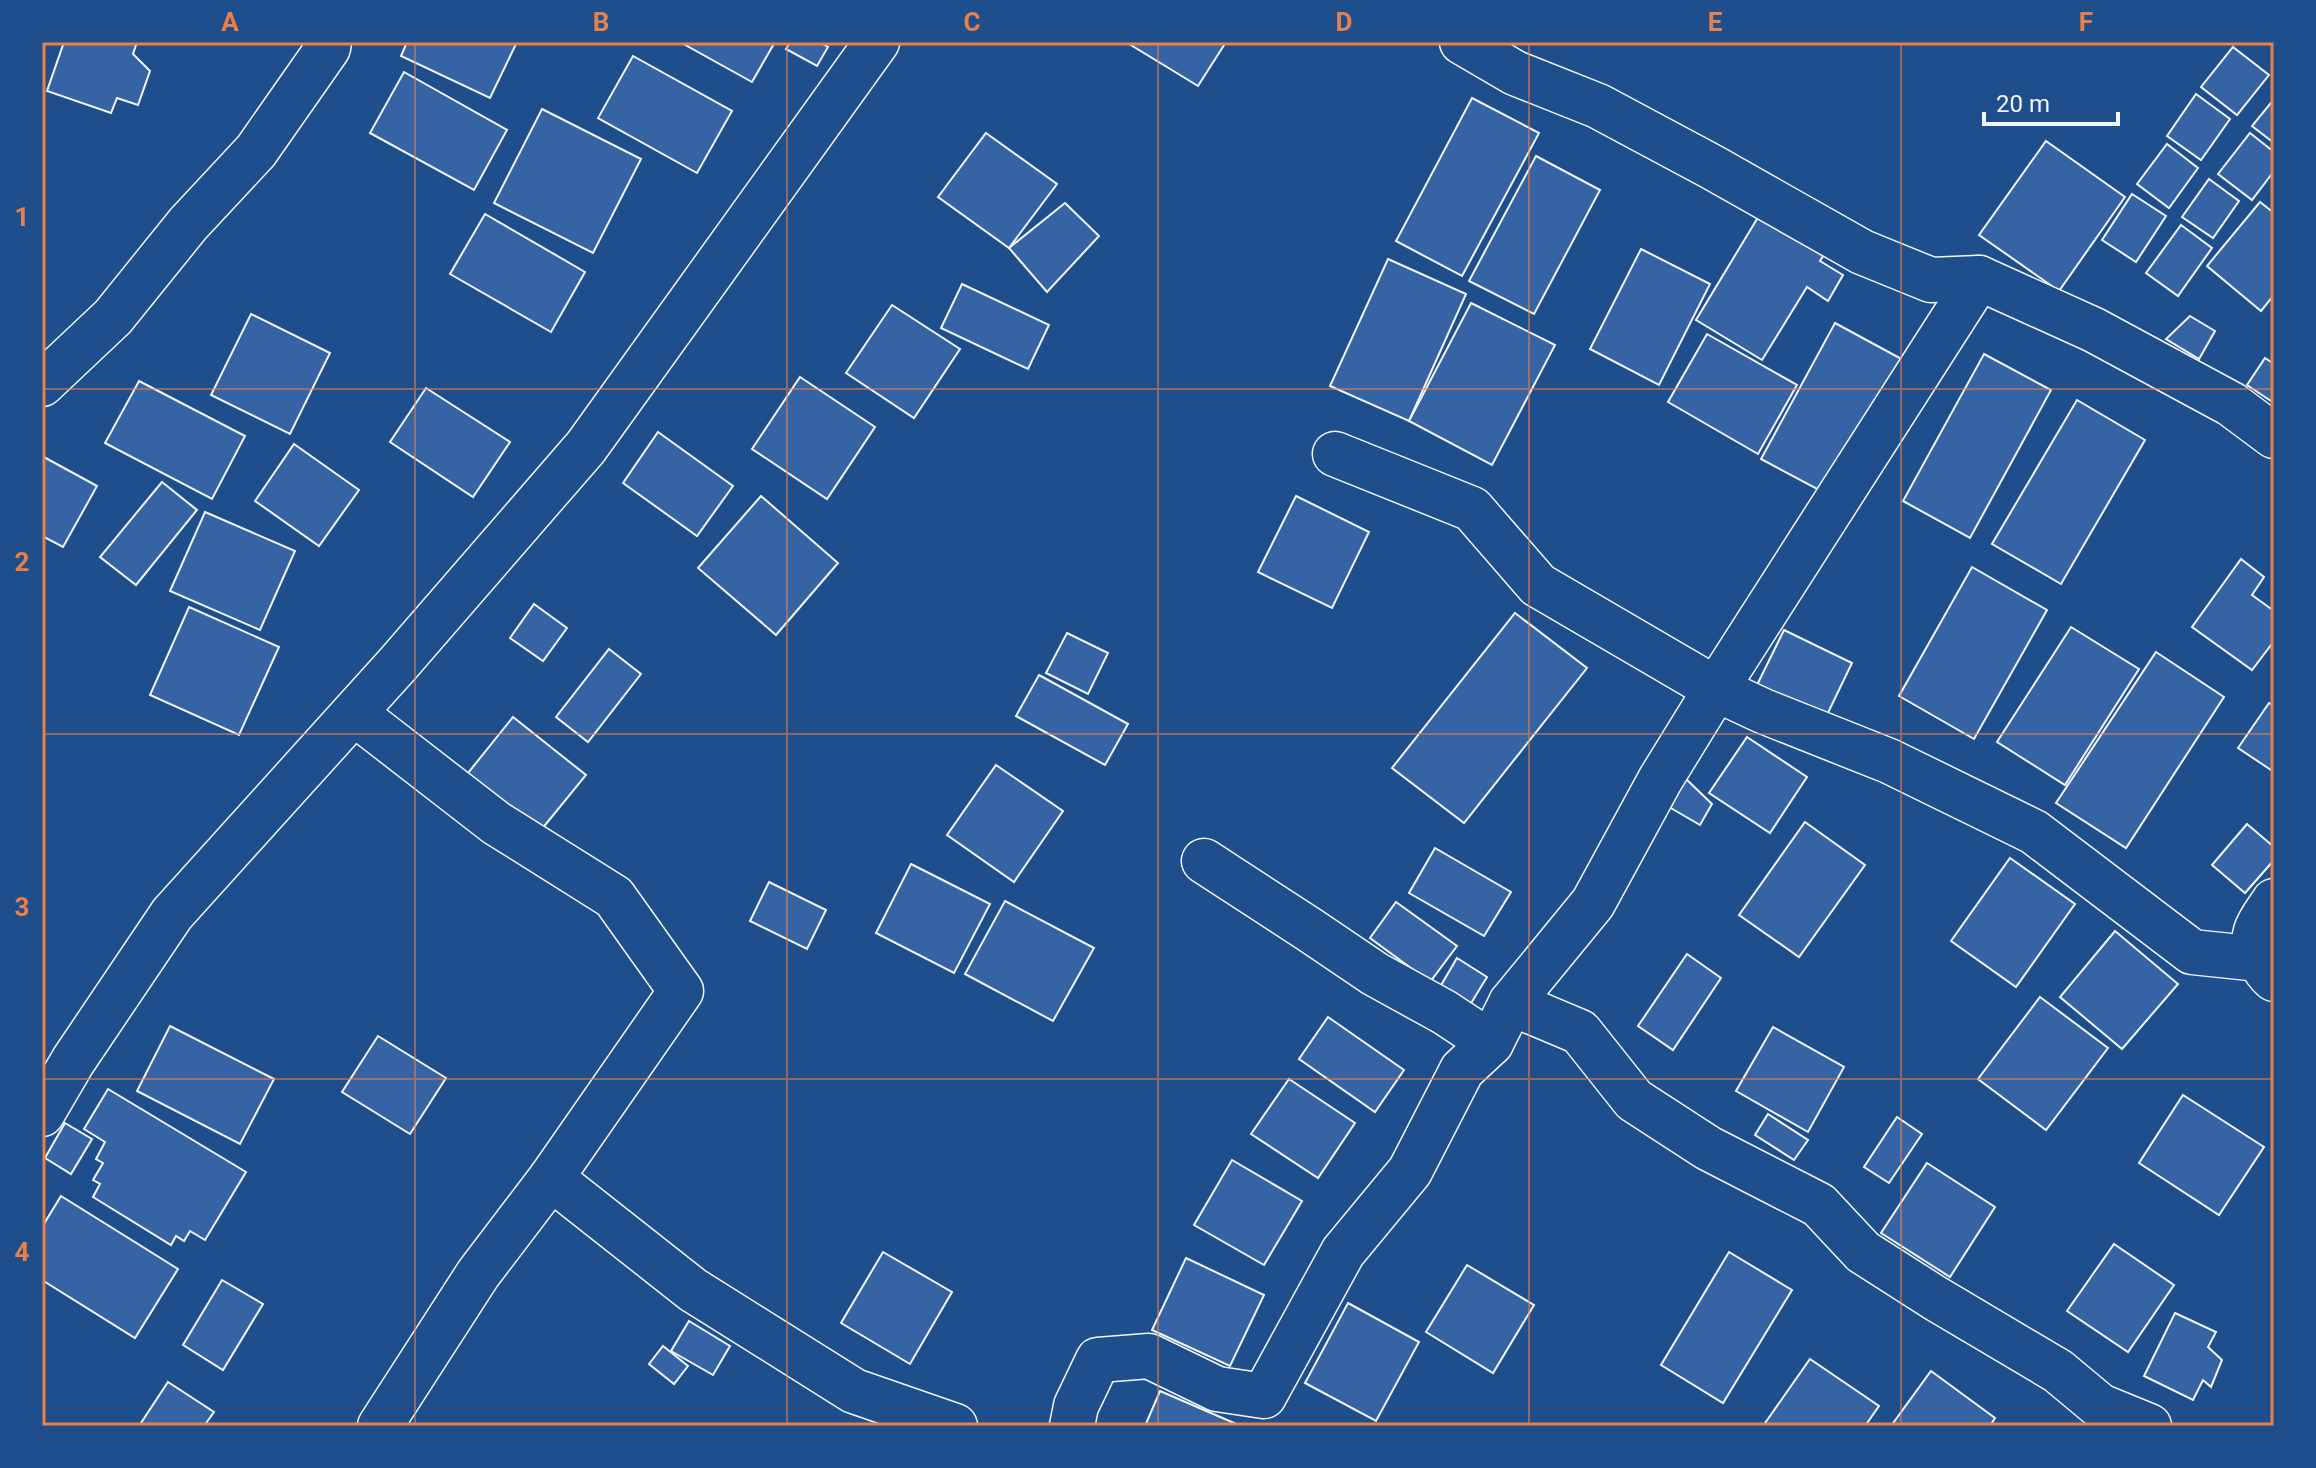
<svg xmlns="http://www.w3.org/2000/svg" width="2316" height="1468" font-family="Roboto,sans-serif">
<style>
.building{fill:#3563a3;stroke:#f2f6ff;stroke-width:2}
.lines{fill:none;stroke-linecap:round;stroke-linejoin:round}
.minor-casing{stroke:#f2f6ff;stroke-width:47}
.minor{stroke:#1f4e8c;stroke-width:44}
.grid{fill:none;stroke:#ea8049;stroke-width:2;stroke-opacity:0.55}
.neatline{fill:none;stroke:#ea8049;stroke-width:3}
.grid-label{font-size:26px;text-anchor:middle;font-weight:bold;fill:#ea8049}
</style>
<rect width="100%" height="100%" fill="#1f4e8c"/>
<g class="building">
<polygon points="64,42 137,42 133,54 150,71 138,105 117,98 111,113 47,91"/>
<polygon points="407,42 517,42 490,98 401,56"/>
<polygon points="680,42 775,42 752,82"/>
<polygon points="790,42 819,42 828,47 817,66 786,49"/>
<polygon points="1126,42 1226,42 1198,86"/>
<polygon points="2233,47 2269,75 2237,115 2201,87"/>
<polygon points="633,56 732,111 697,173 598,118"/>
<polygon points="404,72 507,130 474,190 370,133"/>
<polygon points="2196,94 2230,119 2201,160 2167,136"/>
<polygon points="1472,98 1539,133 1462,276 1396,241"/>
<polygon points="2274,99 2274,143 2252,126"/>
<polygon points="542,109 641,159 593,253 494,203"/>
<polygon points="986,133 1057,184 1009,248 938,197"/>
<polygon points="2250,133 2274,152 2274,171 2252,200 2218,174"/>
<polygon points="2046,141 2125,197 2059,291 1979,235"/>
<polygon points="2167,144 2198,168 2169,208 2137,184"/>
<polygon points="1536,156 1600,190 1534,314 1469,281"/>
<polygon points="2209,179 2239,201 2213,238 2182,217"/>
<polygon points="2132,194 2166,216 2136,262 2102,240"/>
<polygon points="2260,202 2274,213 2274,295 2261,311 2207,266"/>
<polygon points="1065,203 1099,236 1047,292 1009,248"/>
<polygon points="485,214 585,272 551,332 450,274"/>
<polygon points="1760,214 1825,253 1820,261 1843,275 1828,301 1807,287 1762,360 1696,320"/>
<polygon points="2181,225 2212,248 2178,296 2146,273"/>
<polygon points="1641,249 1710,284 1659,385 1590,349"/>
<polygon points="1388,259 1466,294 1409,421 1330,386"/>
<polygon points="962,284 1049,325 1028,369 941,328"/>
<polygon points="1471,303 1555,345 1492,465 1409,421"/>
<polygon points="892,305 960,349 914,418 846,373"/>
<polygon points="251,314 330,353 290,434 211,395"/>
<polygon points="2190,316 2215,331 2199,359 2166,339"/>
<polygon points="1835,323 1907,362 1834,498 1761,459"/>
<polygon points="1707,334 1797,385 1758,454 1668,402"/>
<polygon points="1984,354 2051,390 1970,538 1903,501"/>
<polygon points="2265,358 2274,364 2274,403 2247,385"/>
<polygon points="800,377 875,427 827,499 752,449"/>
<polygon points="139,381 245,436 212,499 105,443"/>
<polygon points="426,388 510,442 473,497 390,442"/>
<polygon points="2077,400 2145,440 2061,584 1992,544"/>
<polygon points="658,432 733,486 697,536 623,483"/>
<polygon points="294,444 359,490 319,546 255,501"/>
<polygon points="42,456 97,486 63,547 42,536"/>
<polygon points="162,482 197,510 136,585 100,557"/>
<polygon points="761,496 838,563 776,635 698,568"/>
<polygon points="1296,496 1369,532 1332,608 1258,572"/>
<polygon points="205,512 295,551 260,630 170,591"/>
<polygon points="2241,559 2264,577 2252,595 2274,611 2274,641 2252,670 2192,627"/>
<polygon points="1972,567 2047,610 1974,739 1899,696"/>
<polygon points="534,604 567,628 543,661 510,638"/>
<polygon points="189,607 279,647 239,735 150,695"/>
<polygon points="1515,613 1587,668 1464,823 1392,768"/>
<polygon points="2071,627 2139,669 2065,785 1997,742"/>
<polygon points="1784,630 1852,663 1825,719 1756,687"/>
<polygon points="1067,633 1108,653 1088,694 1046,673"/>
<polygon points="609,649 641,674 588,742 556,717"/>
<polygon points="2156,652 2224,697 2126,848 2056,803"/>
<polygon points="1039,675 1128,724 1105,765 1016,716"/>
<polygon points="2269,703 2274,706 2274,772 2238,748"/>
<polygon points="513,717 586,775 537,835 464,778"/>
<polygon points="1747,737 1807,777 1770,833 1709,793"/>
<polygon points="996,765 1063,811 1014,882 947,835"/>
<polygon points="1685,778 1712,804 1700,825 1669,807"/>
<polygon points="1805,822 1865,865 1799,957 1739,915"/>
<polygon points="2247,824 2274,847 2274,860 2245,893 2212,865"/>
<polygon points="1435,848 1511,892 1484,936 1409,893"/>
<polygon points="2010,858 2075,904 2016,987 1951,941"/>
<polygon points="911,864 990,904 954,973 876,933"/>
<polygon points="769,882 826,910 807,949 750,921"/>
<polygon points="1005,901 1094,948 1053,1021 965,974"/>
<polygon points="1396,902 1457,946 1430,982 1370,938"/>
<polygon points="2115,931 2178,984 2122,1049 2060,997"/>
<polygon points="1687,954 1721,978 1673,1050 1638,1026"/>
<polygon points="1457,958 1487,977 1470,1005 1440,987"/>
<polygon points="2040,997 2108,1048 2046,1130 1978,1079"/>
<polygon points="1328,1017 1404,1070 1375,1112 1299,1059"/>
<polygon points="170,1026 274,1079 240,1144 137,1091"/>
<polygon points="1773,1027 1844,1067 1808,1132 1736,1091"/>
<polygon points="378,1036 446,1078 410,1134 342,1092"/>
<polygon points="1289,1079 1355,1123 1318,1178 1251,1134"/>
<polygon points="108,1089 246,1172 205,1240 190,1231 184,1241 176,1236 171,1245 93,1197 100,1184 93,1180 103,1163 96,1159 105,1142 84,1129"/>
<polygon points="2183,1095 2264,1147 2219,1215 2139,1163"/>
<polygon points="1768,1114 1808,1140 1794,1160 1755,1135"/>
<polygon points="1897,1117 1922,1134 1889,1183 1864,1167"/>
<polygon points="65,1123 92,1139 71,1174 45,1158"/>
<polygon points="1232,1160 1302,1201 1264,1265 1194,1225"/>
<polygon points="1927,1163 1995,1207 1950,1277 1881,1233"/>
<polygon points="61,1196 178,1269 135,1338 42,1280 42,1227"/>
<polygon points="2114,1244 2174,1285 2128,1352 2067,1311"/>
<polygon points="883,1252 952,1292 910,1364 841,1323"/>
<polygon points="1729,1252 1792,1290 1723,1403 1661,1365"/>
<polygon points="1186,1258 1264,1295 1230,1366 1152,1330"/>
<polygon points="1467,1265 1534,1305 1493,1373 1426,1332"/>
<polygon points="222,1280 263,1304 223,1370 183,1345"/>
<polygon points="1348,1303 1419,1342 1376,1421 1305,1383"/>
<polygon points="2175,1313 2216,1332 2208,1347 2222,1360 2211,1387 2203,1380 2193,1400 2144,1376"/>
<polygon points="689,1321 730,1346 713,1375 671,1351"/>
<polygon points="663,1346 688,1366 674,1384 649,1364"/>
<polygon points="1810,1359 1879,1406 1865,1426 1763,1426"/>
<polygon points="1931,1371 1995,1418 1990,1426 1891,1426"/>
<polygon points="168,1382 214,1412 204,1426 139,1426"/>
<polygon points="1160,1391 1241,1426 1145,1426"/>
</g>
<g class="lines">
<g class="minor-casing">
<g id="minor">
<polyline points="1462,42 1515,73 1598,106 1712,167 1862,252 1931,280 1979,278 2094,330 2231,404 2274,436"/>
<polyline points="42,384 113,317 188,224 256,151 328,48 329,42"/>
<polyline points="1335,454 1472,509 1538,585 1716,689 1763,711 1889,761 2034,832 2192,952 2259,959"/>
<polyline points="354,713 496,823 614,897 681,991 551,1178 693,1290 854,1391 955,1426"/>
<polyline points="1204,861 1310,930 1375,974 1444,1012 1491,1043 1511,1003 1593,903 1660,780 1716,689 1979,278"/>
<path d="M2274,901C2261,921 2247,934 2259,958C2263,967 2267,973 2274,979"/>
<polyline points="1511,1003 1580,1032 1634,1100 1708,1148 1819,1205 1863,1252 1935,1298 2058,1371 2100,1406 2149,1426"/>
<polyline points="42,1114 73,1061 172,914 397,665 586,447 877,42"/>
<polyline points="380,1426 478,1274 551,1178"/>
<polyline points="1072,1426 1076,1406 1098,1360 1149,1356 1217,1389 1264,1396 1343,1252 1410,1171 1462,1070 1491,1043"/>
</g>
</g>
<use href="#minor" class="minor"/>
</g>
<path class="grid" d="M415,42V1426M787,42V1426M1158,42V1426M1529,42V1426M1901,42V1426M42,389H2274M42,734H2274M42,1079H2274"/>
<rect width="2316" height="1468" fill="none" stroke="#1f4e8c" stroke-width="88"/>
<path d="M1984 112v12h134v-12" fill="none" stroke="#f2f6ff" stroke-width="4"/>
<text x="1996" y="112" font-size="24" fill="#f2f6ff" stroke="#1f4e8c" stroke-width="6" paint-order="stroke">20 m</text>
<rect x="44" y="44" width="2228" height="1380" class="neatline"/>
<g class="grid-label">
<text x="230" y="31">A</text>
<text x="601" y="31">B</text>
<text x="972" y="31">C</text>
<text x="1344" y="31">D</text>
<text x="1715" y="31">E</text>
<text x="2086" y="31">F</text>
<text x="22" y="226">1</text>
<text x="22" y="571">2</text>
<text x="22" y="916">3</text>
<text x="22" y="1261">4</text>
</g>
</svg>
